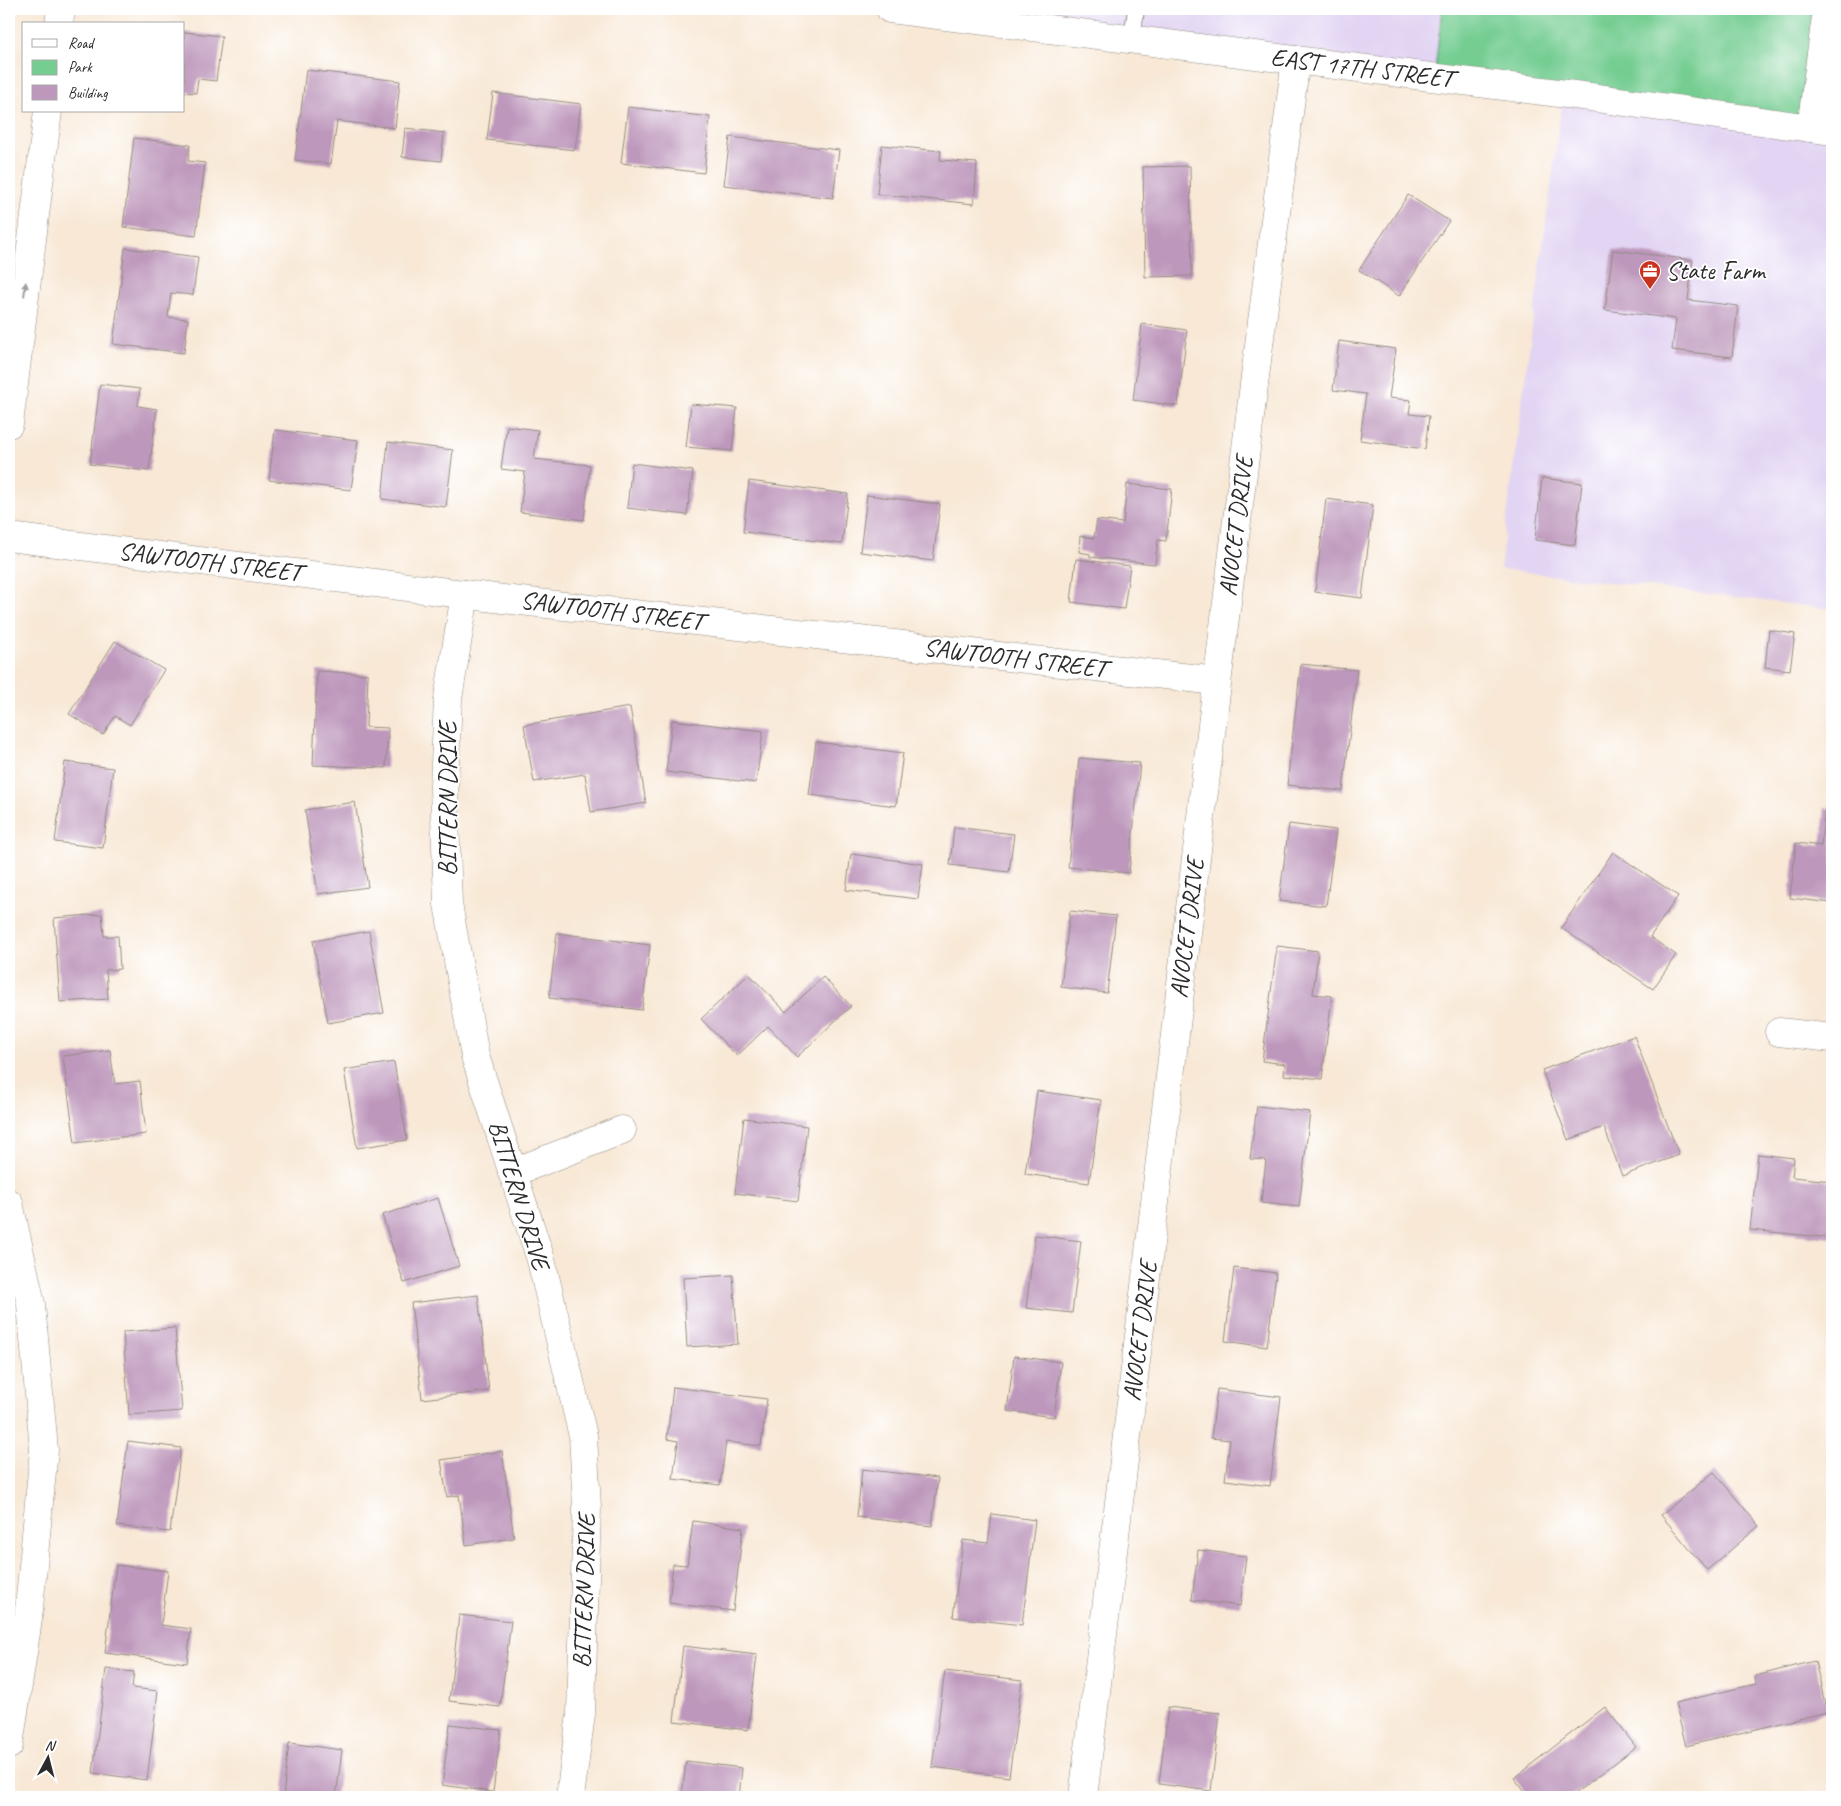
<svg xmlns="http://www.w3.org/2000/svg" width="1841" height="1806" font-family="Caveat,sans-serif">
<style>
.built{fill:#e2d4f3}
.green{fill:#75cd92;stroke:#507c5e}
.building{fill:#bd97bc}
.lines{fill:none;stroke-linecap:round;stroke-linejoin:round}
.lane-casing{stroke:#928a80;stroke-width:18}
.street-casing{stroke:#928a80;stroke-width:29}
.secondary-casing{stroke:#928a80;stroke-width:29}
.lane{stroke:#fff;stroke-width:16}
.street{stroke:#fff;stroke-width:28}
.secondary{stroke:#fff;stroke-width:28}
.oneway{fill:#a0a0a0}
.labels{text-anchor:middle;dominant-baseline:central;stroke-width:4;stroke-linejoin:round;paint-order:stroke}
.street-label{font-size:25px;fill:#2b2b2b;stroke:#fff}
.poi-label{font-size:25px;fill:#2b2b2b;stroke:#fff;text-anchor:start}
</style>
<rect width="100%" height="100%" fill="#fff"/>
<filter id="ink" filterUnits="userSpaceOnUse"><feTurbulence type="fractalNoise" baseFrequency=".02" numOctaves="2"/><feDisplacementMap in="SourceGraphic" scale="10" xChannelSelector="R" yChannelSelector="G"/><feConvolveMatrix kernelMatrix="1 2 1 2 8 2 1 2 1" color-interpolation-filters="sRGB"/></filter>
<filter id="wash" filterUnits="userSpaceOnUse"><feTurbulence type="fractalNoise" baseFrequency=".0096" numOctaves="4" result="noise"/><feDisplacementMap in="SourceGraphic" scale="20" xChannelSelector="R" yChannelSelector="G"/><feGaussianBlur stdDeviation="1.12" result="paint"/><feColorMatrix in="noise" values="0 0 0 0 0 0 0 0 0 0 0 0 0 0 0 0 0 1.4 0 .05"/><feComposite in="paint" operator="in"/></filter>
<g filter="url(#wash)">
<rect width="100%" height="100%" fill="#f8e8d5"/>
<g class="built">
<polygon points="890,9 1442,9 1434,78"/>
<polygon points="1832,9 1832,609 1500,569 1563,94"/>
</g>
<polygon class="green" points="1442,9 1827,9 1811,128 1434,78"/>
<g id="blocks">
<g class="building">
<polygon points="184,32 222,36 216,81 198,79 196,93 184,92"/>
<polygon points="306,70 400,81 395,128 337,121 331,164 295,160"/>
<polygon points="493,93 581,104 575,150 487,140"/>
<polygon points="628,107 710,117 704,173 621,163"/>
<polygon points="405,128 444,133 441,161 402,157"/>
<polygon points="730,137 839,150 833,198 724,185"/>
<polygon points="134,138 190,145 188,161 205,163 196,236 123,227"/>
<polygon points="882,145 941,151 940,160 977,163 974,204 877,194"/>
<polygon points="1190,166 1192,276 1145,277 1143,167"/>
<polygon points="1408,195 1449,221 1399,296 1359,270"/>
<polygon points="125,248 198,257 193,295 171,293 168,317 188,319 184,353 113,344"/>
<polygon points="1613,250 1693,260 1688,300 1738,306 1732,357 1672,350 1676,319 1605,310"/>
<polygon points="1142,324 1187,330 1178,406 1133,400"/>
<polygon points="1339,341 1396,349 1389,398 1411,400 1409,414 1429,416 1425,449 1360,440 1366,394 1333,390"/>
<polygon points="100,384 140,389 138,406 157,409 149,471 90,464"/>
<polygon points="691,404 737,408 732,451 686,447"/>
<polygon points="507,426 538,430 534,459 590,465 584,520 520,512 525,472 501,469"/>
<polygon points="275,430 358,440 351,490 269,480"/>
<polygon points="388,442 453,450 446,507 382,499"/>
<polygon points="632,463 693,471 687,515 627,508"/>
<polygon points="1542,478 1582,483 1575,545 1535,540"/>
<polygon points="749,481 848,494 842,544 743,532"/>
<polygon points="1127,484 1172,489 1166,541 1158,540 1155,564 1090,557 1090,554 1079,552 1080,536 1094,538 1097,520 1123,523"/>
<polygon points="867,495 940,504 933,561 860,552"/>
<polygon points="1326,499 1373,505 1362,598 1315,592"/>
<polygon points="1076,559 1130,566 1124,609 1071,602"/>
<polygon points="1769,630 1795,634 1790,670 1765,667"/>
<polygon points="115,641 164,670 130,725 115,716 103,735 69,714"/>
<polygon points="1301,664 1357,670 1343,791 1287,785"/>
<polygon points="317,671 368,674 366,727 388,728 386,768 313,765"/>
<polygon points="630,707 646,803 591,812 585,774 534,782 524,725"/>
<polygon points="672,720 763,731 756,783 666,772"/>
<polygon points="816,742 903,753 896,806 809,795"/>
<polygon points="1079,758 1140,763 1129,873 1068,867"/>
<polygon points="65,762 113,768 103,848 55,842"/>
<polygon points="355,802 368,887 318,894 305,810"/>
<polygon points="1825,808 1832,809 1832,903 1790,898 1796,843 1821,846"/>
<polygon points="1289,824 1336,830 1326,906 1279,901"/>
<polygon points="954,827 1014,834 1009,872 950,865"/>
<polygon points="1613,852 1678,896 1650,937 1676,955 1653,989 1561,928"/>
<polygon points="851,854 923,864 918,899 846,890"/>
<polygon points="1070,911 1116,916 1107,993 1061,987"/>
<polygon points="102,914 104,936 118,936 120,969 106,970 108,999 60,1002 54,918"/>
<polygon points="369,931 384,1013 328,1023 313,941"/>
<polygon points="557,933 650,945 642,1010 549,998"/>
<polygon points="1277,946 1318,951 1313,994 1332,996 1322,1079 1284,1075 1285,1064 1262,1061"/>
<polygon points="749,974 786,1012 823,977 851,1006 797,1057 768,1026 737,1056 701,1019"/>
<polygon points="1634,1036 1679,1155 1622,1176 1604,1127 1568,1140 1542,1070"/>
<polygon points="110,1050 115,1084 140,1081 146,1134 75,1143 63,1056"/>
<polygon points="394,1062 407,1140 357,1148 344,1070"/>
<polygon points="1037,1091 1101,1100 1089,1183 1025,1174"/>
<polygon points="1257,1106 1310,1112 1299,1207 1261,1203 1266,1160 1250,1159"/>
<polygon points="744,1118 807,1126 798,1201 735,1193"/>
<polygon points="1758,1154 1794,1158 1792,1177 1832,1181 1832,1238 1750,1230"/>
<polygon points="438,1198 459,1266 404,1283 382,1215"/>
<polygon points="1035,1235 1081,1241 1072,1313 1026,1308"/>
<polygon points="1234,1268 1276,1273 1267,1347 1225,1341"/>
<polygon points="733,1275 738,1344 687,1347 683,1278"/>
<polygon points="478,1295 489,1391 422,1399 411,1303"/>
<polygon points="175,1328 182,1411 129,1415 123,1332"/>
<polygon points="1014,1356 1061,1362 1054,1417 1007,1411"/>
<polygon points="673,1387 767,1399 761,1446 726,1442 720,1485 673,1479 678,1441 667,1439"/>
<polygon points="1217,1389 1281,1397 1270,1486 1225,1480 1230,1440 1211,1438"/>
<polygon points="128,1441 181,1448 170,1532 117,1526"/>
<polygon points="502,1451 514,1538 466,1545 459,1495 447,1497 441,1460"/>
<polygon points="862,1469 938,1478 932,1526 857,1517"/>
<polygon points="1714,1472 1759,1526 1707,1570 1661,1515"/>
<polygon points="992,1514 1035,1520 1022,1625 953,1617 963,1540 988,1543"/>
<polygon points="693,1521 743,1528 733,1611 669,1603 673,1564 687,1565"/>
<polygon points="1198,1550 1246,1556 1240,1606 1192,1600"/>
<polygon points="116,1565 168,1571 161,1625 191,1629 187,1663 105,1653"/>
<polygon points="459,1615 511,1621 500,1707 449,1701"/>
<polygon points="683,1646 757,1655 748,1730 674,1721"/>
<polygon points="1815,1661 1827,1712 1686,1746 1675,1703 1756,1684 1755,1676"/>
<polygon points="106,1669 134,1672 132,1688 158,1691 147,1780 93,1773"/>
<polygon points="945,1671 1022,1680 1009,1777 932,1767"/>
<polygon points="1168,1707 1220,1713 1211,1791 1159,1784"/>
<polygon points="1605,1707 1636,1747 1570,1797 1529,1797 1514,1778"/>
<polygon points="450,1724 501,1730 493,1792 442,1785"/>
<polygon points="289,1743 342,1750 336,1797 283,1797"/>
<polygon points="686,1761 742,1768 739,1797 682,1797"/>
</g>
</g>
</g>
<g filter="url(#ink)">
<use href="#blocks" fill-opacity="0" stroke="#928a80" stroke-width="1"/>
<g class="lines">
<g class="lane-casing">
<polyline id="lane" points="1132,39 1136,9"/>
</g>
<g class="street-casing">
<g id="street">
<polyline points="59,24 61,9"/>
<polyline points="1811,128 1827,9"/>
<polyline points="9,424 48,111"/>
<polyline points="9,537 503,599 1217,681"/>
<polyline points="465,594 448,699 444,786 448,904 475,1056 541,1260 583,1436 587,1507 581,1714 570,1797"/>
<polyline points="1779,1032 1832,1038"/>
<polyline points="512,1173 622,1130"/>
<polyline points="9,1203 31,1304 44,1450 28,1619 9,1745"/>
<path d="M1083,1797C1155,1218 1219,638 1296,60"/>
</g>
</g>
<g class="secondary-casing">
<polyline id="secondary" points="890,9 1590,97 1832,131"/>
</g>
<use href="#lane" class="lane"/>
<use href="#street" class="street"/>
<use href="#secondary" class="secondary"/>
</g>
<defs><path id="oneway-solid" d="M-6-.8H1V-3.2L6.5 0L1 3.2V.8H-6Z" transform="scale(1.25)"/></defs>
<use class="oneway" href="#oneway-solid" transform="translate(25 289) rotate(-83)"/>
</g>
<defs>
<g id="office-pin" transform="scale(1.125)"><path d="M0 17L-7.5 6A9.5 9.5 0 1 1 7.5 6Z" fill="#c8321e" stroke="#fff"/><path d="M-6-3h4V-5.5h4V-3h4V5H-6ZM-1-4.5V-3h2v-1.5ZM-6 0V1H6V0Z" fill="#fff"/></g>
</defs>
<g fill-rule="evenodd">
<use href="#office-pin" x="1650" y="271"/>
</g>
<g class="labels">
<g class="street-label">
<text transform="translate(1362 68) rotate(7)">EAST 17TH STREET</text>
<text transform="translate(1236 526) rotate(-83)">AVOCET DRIVE</text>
<text transform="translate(210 562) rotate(7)">SAWTOOTH STREET</text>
<text transform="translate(612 611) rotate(7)">SAWTOOTH STREET</text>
<text transform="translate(1015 658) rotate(7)">SAWTOOTH STREET</text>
<text transform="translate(448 799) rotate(-90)">BITTERN DRIVE</text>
<text transform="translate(1187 928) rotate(-83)">AVOCET DRIVE</text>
<text transform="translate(519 1195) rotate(73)">BITTERN DRIVE</text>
<text transform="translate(1140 1331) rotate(-83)">AVOCET DRIVE</text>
<text transform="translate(584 1591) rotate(-88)">BITTERN DRIVE</text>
</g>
<g class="poi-label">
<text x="1666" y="271">State Farm</text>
</g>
</g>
<rect width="1841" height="1806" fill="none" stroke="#fff" stroke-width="30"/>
<rect x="22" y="22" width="162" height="90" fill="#ffffff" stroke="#aaaaaa"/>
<rect x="32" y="39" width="25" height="8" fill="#ffffff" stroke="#aaaaaa"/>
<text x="68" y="48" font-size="15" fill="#2b2b2b">Road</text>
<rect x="32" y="60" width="25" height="15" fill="#75cd92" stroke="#aaaaaa"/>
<text x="68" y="72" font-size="15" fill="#2b2b2b">Park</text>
<rect x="32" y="85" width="25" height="15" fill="#bd97bc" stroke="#aaaaaa"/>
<text x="68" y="98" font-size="15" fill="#2b2b2b">Building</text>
<g transform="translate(48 1758) rotate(7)" stroke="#ffffff" stroke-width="4" paint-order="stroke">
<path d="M0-4L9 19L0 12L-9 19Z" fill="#2b2b2b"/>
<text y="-8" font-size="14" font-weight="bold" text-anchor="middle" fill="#2b2b2b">N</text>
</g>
</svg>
